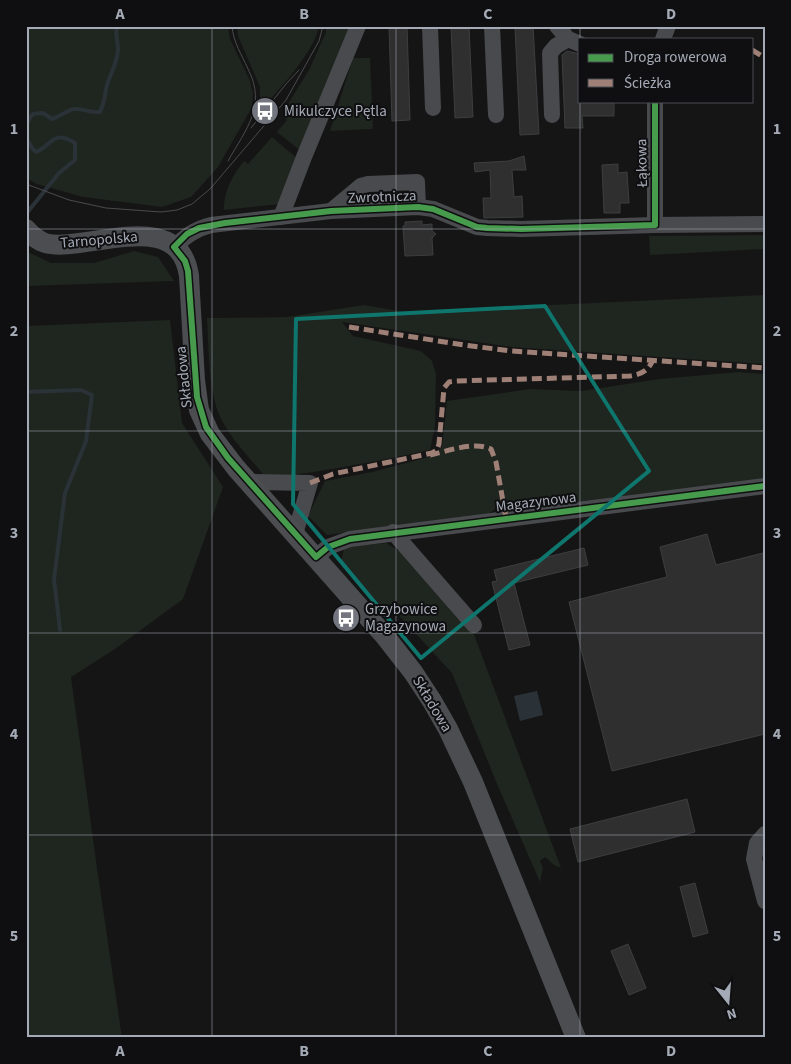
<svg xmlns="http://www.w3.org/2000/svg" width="791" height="1064" font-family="'Source Sans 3',sans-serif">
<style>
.green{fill:#1f251f}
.water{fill:#2a3238}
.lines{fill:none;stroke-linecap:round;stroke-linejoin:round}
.stream{stroke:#2a3238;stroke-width:4}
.building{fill:#2f2f30;stroke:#3d3e41}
.minor{stroke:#494a4e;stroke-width:16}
.major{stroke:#4b4d50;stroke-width:20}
.tram{stroke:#4a4b4e;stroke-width:1}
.quiet{stroke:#9e8076;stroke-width:5;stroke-dasharray:10 5;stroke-linecap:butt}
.cycleway-casing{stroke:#0f0f11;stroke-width:9}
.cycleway{stroke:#469c4c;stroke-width:6}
.marked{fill:none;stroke:#0f766e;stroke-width:4;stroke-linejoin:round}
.grid{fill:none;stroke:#a5abb6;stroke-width:1;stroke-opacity:0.55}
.labels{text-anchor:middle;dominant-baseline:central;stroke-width:4;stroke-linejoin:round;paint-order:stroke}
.poi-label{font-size:15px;fill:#a5abb6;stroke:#0f0f11;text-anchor:start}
.street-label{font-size:15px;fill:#a5abb6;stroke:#0f0f11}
.neatline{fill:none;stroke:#a5abb6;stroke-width:2}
.grid-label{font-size:16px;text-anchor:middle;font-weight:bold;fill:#a5abb6}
</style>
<rect width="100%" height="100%" fill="#151515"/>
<g class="green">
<polygon points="26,26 228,26 230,39 250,81 253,93 252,107 218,167 191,197 162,207 115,201 83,197 37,184 26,178"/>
<path d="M237,26H319C314,54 275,93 256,116L260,101V87L238,36Z"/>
<polygon points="326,26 352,26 302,152 277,132 287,120 284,117 288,112 285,109 310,68 326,32"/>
<polygon points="353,58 370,58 373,129 330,131"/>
<path d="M272,137L298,159L280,204L224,210C223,193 233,174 244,161L248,164Z"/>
<polygon points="765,235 765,249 650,255 649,236"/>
<polygon points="26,251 51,263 94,263 134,251 158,257 174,281 26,286"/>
<path d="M765,295V364L512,347L342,322L353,336L421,351L432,361L436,374L435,426L430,450C403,456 376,461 349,466C319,471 294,477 264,475C248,456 227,435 218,412C208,383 209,348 207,318L287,317L364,305L404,312Z"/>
<polygon points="170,320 182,423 223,487 183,599 115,649 71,677 96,861 122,1038 26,1038 26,326"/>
<polygon points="739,372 765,374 765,480 523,510 516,505 499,506 487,515 327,535 308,516 325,481 372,472 436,455 442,446 447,401 530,389 582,391 659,379"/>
<polygon points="386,543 407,556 472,629 561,868 554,865 545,857 540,861 543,868 540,882 497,784 452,673 393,609 384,609 346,571 341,561 344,549 354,546"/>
</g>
<polygon class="water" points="537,691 543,715 520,721 514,696"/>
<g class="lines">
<g class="stream">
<path d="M26,134C27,125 27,120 33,114L43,113L52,119C59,117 69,109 75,109C84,108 88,113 100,112C106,100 104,96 107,85C111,73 117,63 118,50C118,42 115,35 117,26"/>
<path d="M26,137L32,148L36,152C52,146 52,129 75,143V160L59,173L26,214"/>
<polyline points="26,392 81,390 92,395 86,441 65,493 54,579 60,630"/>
</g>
</g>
<g class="building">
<polygon points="389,26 407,26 410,120 392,121"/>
<polygon points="451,26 469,26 473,117 455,118"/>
<polygon points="533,26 539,134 520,135 515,27"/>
<polygon points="567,51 580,54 580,101 614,101 614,116 582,116 583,128 565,128 562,55"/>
<polygon points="524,156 526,170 512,170 514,197 522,196 523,217 484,218 483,198 491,198 490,170 475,172 474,163 509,161"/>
<polygon points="618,164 618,173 627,172 629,203 620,203 620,213 604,213 602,165"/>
<polygon points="422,221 422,225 432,224 432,231 436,234 432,238 433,255 405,256 403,226 405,226 405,222"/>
<polygon points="707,534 716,565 763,553 765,560 765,734 612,771 569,602 667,577 660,547"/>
<polygon points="584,548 588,565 514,583 530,645 509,650 492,582 497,581 494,570"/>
<polygon points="687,799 695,832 578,862 570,829"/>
<polygon points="695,883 708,933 693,937 680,887"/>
<polygon points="628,944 646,988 629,995 611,951"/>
</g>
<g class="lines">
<g class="minor">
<polyline points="430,26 433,108"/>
<polyline points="492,26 496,115"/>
<polyline points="557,26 568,39 580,44"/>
<polyline points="663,39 668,26"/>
<polyline points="655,101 655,225"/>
<polyline points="552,115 550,53 556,46 568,39"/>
<polyline points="331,211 361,186 368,184 417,182 418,207"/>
<polyline points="281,217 304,157 358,26"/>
<path d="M174,247C186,236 195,229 211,225L331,211L418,207L433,209L477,227L487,228L521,229L655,225L765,224"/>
<polyline points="249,482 310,483 295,534"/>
<polyline points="393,532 474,625"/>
<polyline points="316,557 328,547 350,539 765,486"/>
<polyline points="765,834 757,843 754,859 765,901"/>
</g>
<path class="major" d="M26,229C31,235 37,240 45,243C84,254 179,204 189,276L195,380L199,410L210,434L236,468L384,635L413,672L432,701L448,729L473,782L576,1038"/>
<g class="tram">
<polyline points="251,128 286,84 299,70"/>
<path d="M228,161C246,129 267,106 248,69C242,55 233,42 232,26"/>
<polyline points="26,184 69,200 106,208 161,212 177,210 192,204 210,189 286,100 319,41 323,26"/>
</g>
<g class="quiet">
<polyline points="752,50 765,58"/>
<polyline points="349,327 464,345 511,351 765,368"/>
<path d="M430,455C448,451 474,441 491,449L496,462L506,518"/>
<path d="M310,483L333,474L432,453L437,450L439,444L444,388L449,382L456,381L630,376C642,374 648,371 653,360"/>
</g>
<g class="cycleway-casing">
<polyline id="cycleway" points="655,101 655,225 521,229 487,228 477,227 433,209 418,207 331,211 225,223 199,228 187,234 174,247 185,261 188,271 197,397 206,427 228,458 316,557 328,547 350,539 765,486"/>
</g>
<use href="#cycleway" class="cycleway"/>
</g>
<path class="marked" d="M545,306L649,471L421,658L293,504L296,319Z"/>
<path class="grid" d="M212,26V1038M396,26V1038M580,26V1038M26,229H765M26,431H765M26,633H765M26,835H765"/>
<defs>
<g id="bus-disc" transform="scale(1.4375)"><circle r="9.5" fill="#73767e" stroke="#0f0f11"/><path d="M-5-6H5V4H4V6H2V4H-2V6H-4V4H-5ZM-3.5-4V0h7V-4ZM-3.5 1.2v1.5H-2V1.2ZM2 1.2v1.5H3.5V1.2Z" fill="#fff"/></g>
</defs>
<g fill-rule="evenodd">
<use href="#bus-disc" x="265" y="111"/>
<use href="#bus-disc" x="346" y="618"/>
</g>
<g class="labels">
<g class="poi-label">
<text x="284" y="111">Mikulczyce Pętla</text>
<text x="365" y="609">Grzybowice<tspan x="365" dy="17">Magazynowa</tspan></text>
</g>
<g class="street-label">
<text transform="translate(642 163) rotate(-91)">Łąkowa</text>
<text transform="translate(382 197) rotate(-2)">Zwrotnicza</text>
<text transform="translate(99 240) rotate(-5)">Tarnopolska</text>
<text transform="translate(184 377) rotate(-96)">Składowa</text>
<text transform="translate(536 502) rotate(-7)">Magazynowa</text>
<text transform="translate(432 704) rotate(59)">Składowa</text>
</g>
</g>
<rect width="791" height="1064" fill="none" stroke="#0f0f11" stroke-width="55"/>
<rect x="578" y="38" width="175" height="65" fill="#0f0f11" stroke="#4b4d53"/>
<rect x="588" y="54" width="25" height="8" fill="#469c4c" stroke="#4b4d53"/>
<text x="624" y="62" font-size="15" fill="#a5abb6">Droga rowerowa</text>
<rect x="588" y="79" width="25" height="8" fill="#9e8076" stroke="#4b4d53"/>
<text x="624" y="88" font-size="15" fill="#a5abb6">Ścieżka</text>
<g transform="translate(728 1002) rotate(163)" stroke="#0f0f11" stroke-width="4" paint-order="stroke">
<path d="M0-4L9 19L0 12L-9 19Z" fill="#a5abb6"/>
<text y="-8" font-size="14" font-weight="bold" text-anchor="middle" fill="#a5abb6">N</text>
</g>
<rect x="28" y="28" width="736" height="1008" class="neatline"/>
<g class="grid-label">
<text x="120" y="19">A</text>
<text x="304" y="19">B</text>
<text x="488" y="19">C</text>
<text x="671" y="19">D</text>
<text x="14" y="134">1</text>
<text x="777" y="134">1</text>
<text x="14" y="336">2</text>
<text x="777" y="336">2</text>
<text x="14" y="538">3</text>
<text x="777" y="538">3</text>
<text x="14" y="739">4</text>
<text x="777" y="739">4</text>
<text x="14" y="941">5</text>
<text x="777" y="941">5</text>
<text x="120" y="1056">A</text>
<text x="304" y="1056">B</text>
<text x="488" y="1056">C</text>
<text x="671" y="1056">D</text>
</g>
</svg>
